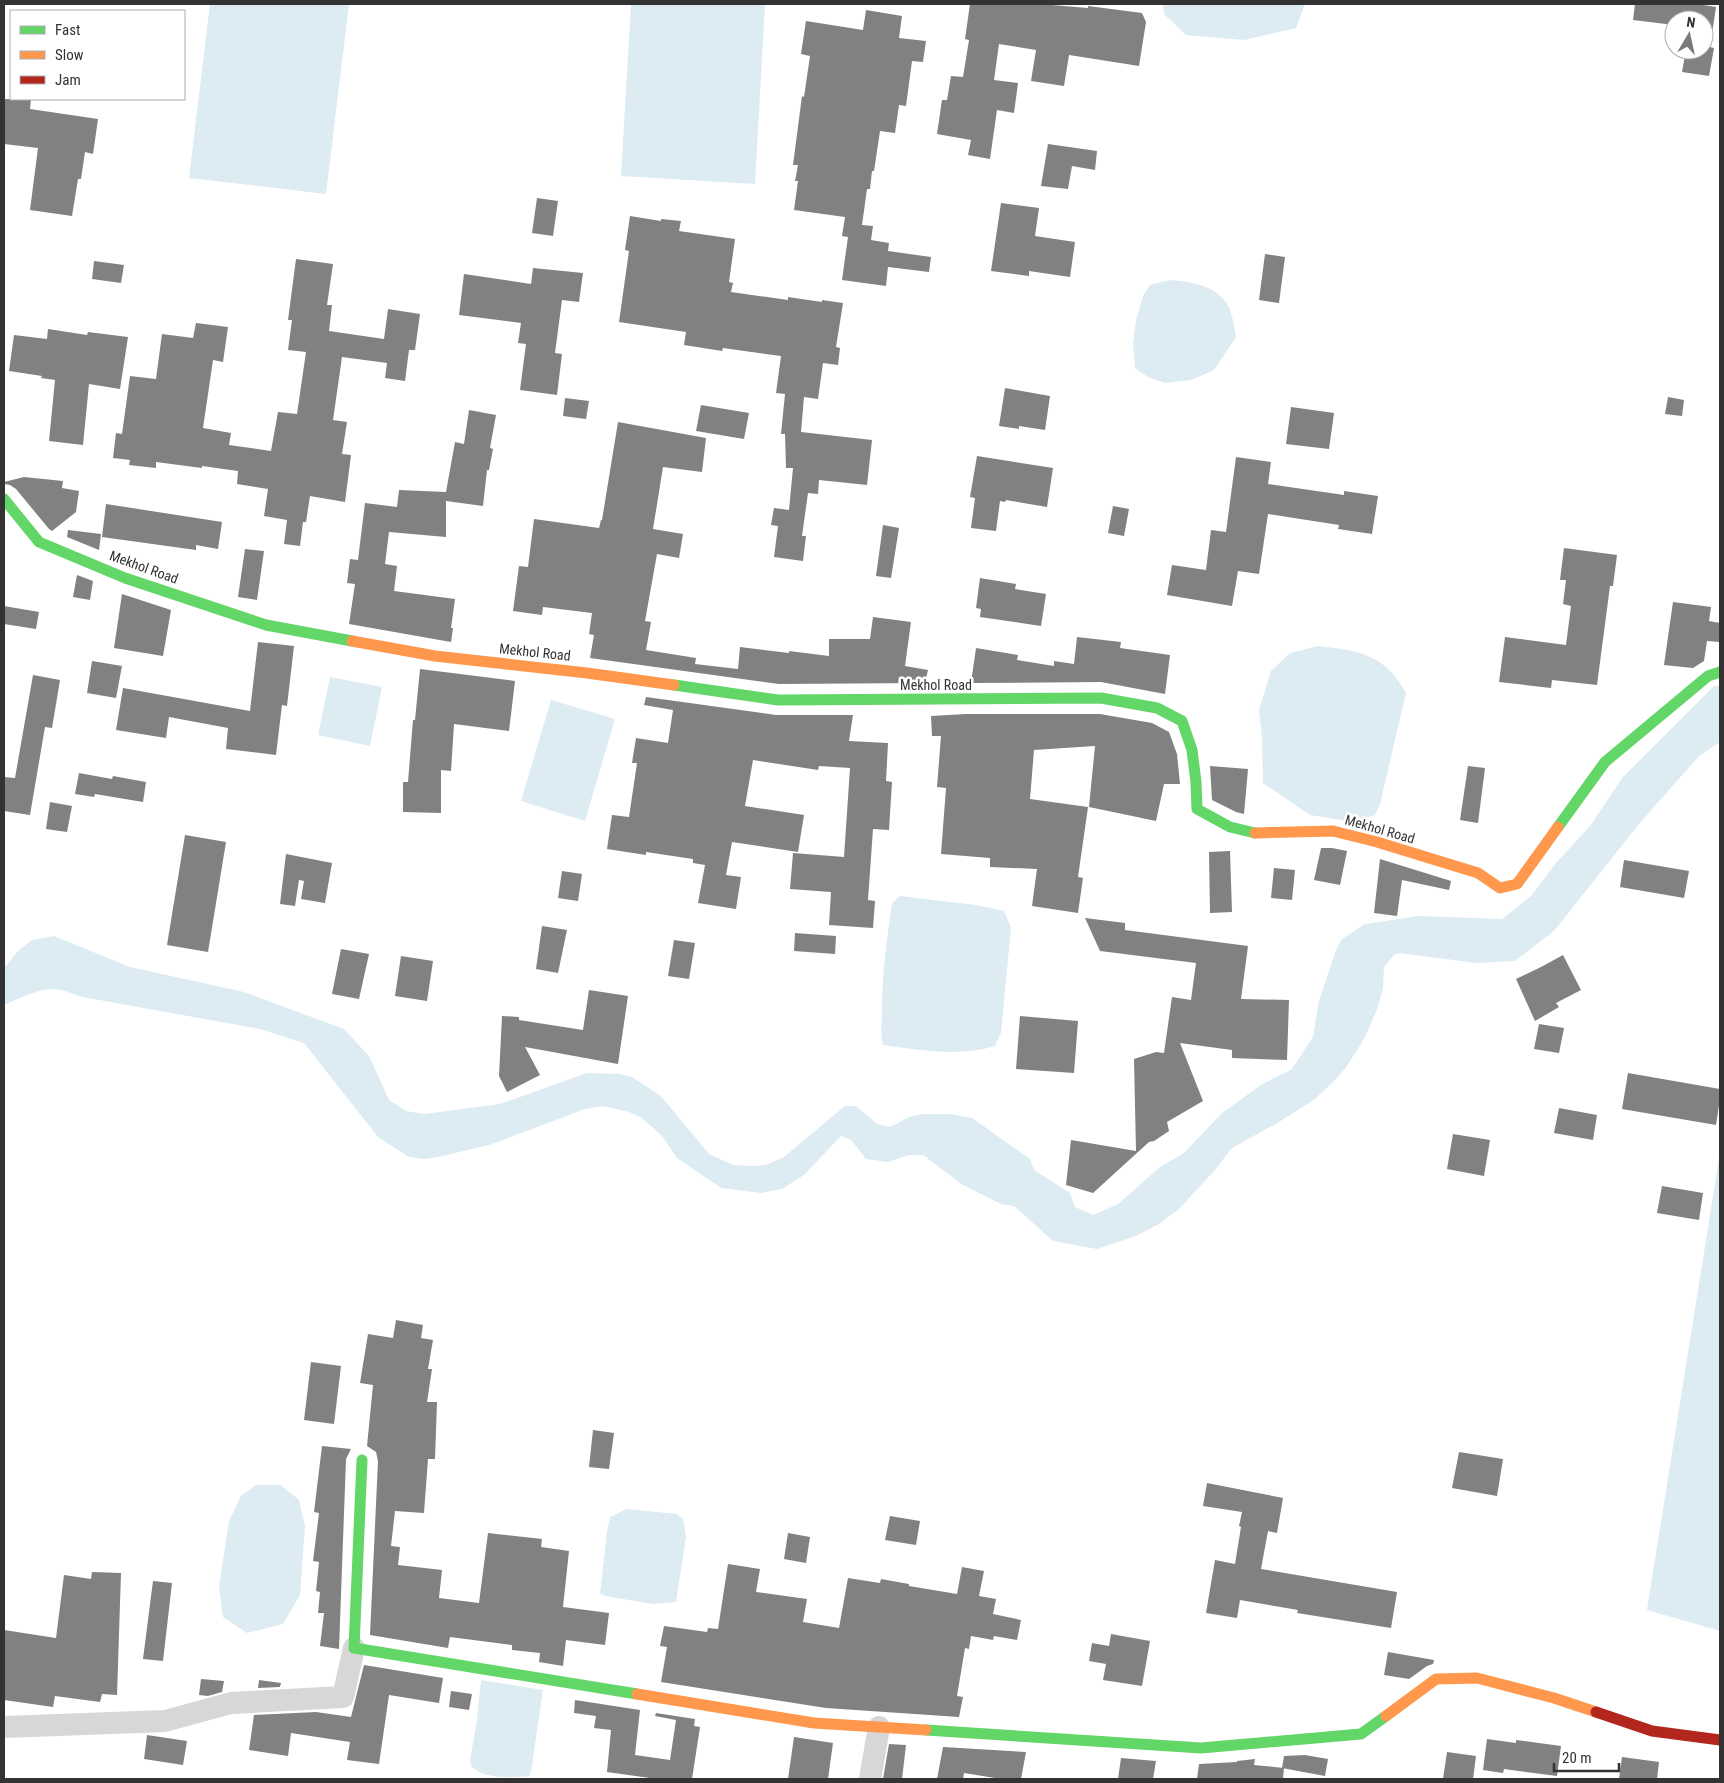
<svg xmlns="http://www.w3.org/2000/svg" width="1724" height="1783" font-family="'Roboto Condensed',sans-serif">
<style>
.water{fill:#ddebf3}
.building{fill:#818181}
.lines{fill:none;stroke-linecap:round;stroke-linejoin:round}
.street{stroke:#d7d7d7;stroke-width:22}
.fast{stroke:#63d668;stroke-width:11}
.slow{stroke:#ff974d;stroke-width:11}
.jam{stroke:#b3261e;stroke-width:11}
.labels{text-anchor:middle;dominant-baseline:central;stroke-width:5;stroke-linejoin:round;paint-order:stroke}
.street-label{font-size:14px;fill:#333;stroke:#fff}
</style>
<rect width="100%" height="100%" fill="#fff"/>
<g class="water">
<polygon points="210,4 349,4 326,194 189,178"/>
<polygon points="631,4 765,4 755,184 621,176"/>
<polygon points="1163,4 1305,4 1296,28 1244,40 1186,35 1164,14"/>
<path d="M1170,280C1191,282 1217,285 1228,306C1233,315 1234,327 1236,337L1214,370L1191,380L1165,383L1148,377L1135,368L1133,344L1136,320L1143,296L1150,285Z"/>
<path d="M1318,646C1359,651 1384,653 1406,693L1380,804L1375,815L1354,822L1310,815L1263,783L1262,738L1259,710L1271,671L1290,653Z"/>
<polygon points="330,677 382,687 370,746 318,735"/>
<path d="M1714,686H1720V742L1699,756L1639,824L1554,931L1515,961L1477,963L1399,953L1394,955L1384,967L1383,988L1378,1007L1365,1037L1347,1066L1336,1079L1315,1099L1279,1122L1232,1148L1214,1171L1179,1209L1159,1224L1136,1236L1097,1249L1053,1241L1014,1206L1001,1204L963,1185L923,1155H909L888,1162L866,1159L851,1140L841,1136L804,1175L782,1189L761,1193L721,1188L677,1158L662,1136L642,1118L629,1112L603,1106L585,1109L489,1145L438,1157L424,1159L409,1157L378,1137L304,1043L260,1029L83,997C75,995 68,991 60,990C42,986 20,998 4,1005V968L19,950L32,940L54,936L130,967L244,992L344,1029L369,1056L389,1100L406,1111L424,1114L500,1104L587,1073L619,1074L632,1077L661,1096L709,1154L733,1165L752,1166L766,1165L784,1157L845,1106H856L877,1124L890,1127L909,1117L922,1114H950L972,1118L1030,1159L1034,1170L1070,1193L1075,1207L1093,1215L1118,1204L1160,1167L1184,1153L1222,1113L1261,1085L1292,1069L1313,1037L1319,1001L1336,950L1342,939L1365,924L1419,916L1502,919L1531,896L1556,863L1590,826L1623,777Z"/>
<polygon points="551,700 615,719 585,821 521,801"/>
<path d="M900,896L976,905L1004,911L1011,927L1001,1033L995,1046C959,1057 919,1050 883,1045C880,1033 882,1021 882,1010C882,974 887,938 892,903Z"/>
<polygon points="1720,1152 1720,1631 1647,1610"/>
<polygon points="256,1485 281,1485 299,1500 305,1526 300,1595 283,1624 247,1633 223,1617 219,1587 229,1521 241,1496"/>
<polygon points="627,1509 677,1514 683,1519 686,1537 676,1602 653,1604 605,1596 600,1594 607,1532 610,1517"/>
<path d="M481,1680L543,1690L531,1772L529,1776C512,1778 483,1779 471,1766L470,1760L477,1720Z"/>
</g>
<g class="building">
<polygon points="970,4 1040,4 1088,8 1088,6 1142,13 1146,22 1139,66 1069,55 1064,86 1031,81 1036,50 999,44 994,80 1018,83 1014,113 997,110 990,159 968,155 971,140 937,134 942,100 947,100 951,76 963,77 969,40 965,39"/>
<polygon points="1635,4 1697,4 1716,7 1710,47 1714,48 1709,76 1682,72 1686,50 1704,50 1704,20 1674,20 1674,25 1633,20"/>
<polygon points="866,10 902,16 899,38 926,41 923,62 912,61 906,106 899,105 895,133 880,131 874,171 872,171 870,189 867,189 862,225 873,226 871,240 889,243 888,251 931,257 929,272 888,267 886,286 842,280 848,237 842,236 845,217 794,210 798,181 795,181 798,165 793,165 802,96 804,97 810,56 801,54 806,21 863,30"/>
<polygon points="4,99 31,99 30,109 98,119 93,154 85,152 81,179 78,179 72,216 30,210 38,148 4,144"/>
<polygon points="1048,144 1097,151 1095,170 1072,166 1068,189 1041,186"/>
<polygon points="537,198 558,201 553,236 532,233"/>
<polygon points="1001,203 1039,208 1035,236 1075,242 1070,277 1029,271 1029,276 991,271"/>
<polygon points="630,216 661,221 661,219 681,221 679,231 735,239 729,282 733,283 731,292 788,300 788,297 822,302 822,300 843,303 836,347 840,348 838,365 823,363 818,399 804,397 801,432 872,440 867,485 819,480 818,494 808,493 802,536 806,536 803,561 774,557 778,526 771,525 774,508 789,510 793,468 786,468 785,434 781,434 785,394 776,393 781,356 723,348 722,351 684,345 686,332 619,322 629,251 625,250"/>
<polygon points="1265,254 1285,257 1279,303 1259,300"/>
<polygon points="296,259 333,264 327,305 332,305 329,331 384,339 388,309 420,314 415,350 409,350 405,381 385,378 387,363 342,357 333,420 347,422 342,454 351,455 345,502 310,496 306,522 303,522 300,546 284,544 287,520 264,516 268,489 237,484 238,471 202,466 202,468 156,462 156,468 129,465 130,460 113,458 116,433 122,434 130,376 156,379 162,334 193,338 196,323 228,327 223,362 213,360 203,428 231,433 229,445 271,451 278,412 297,414 306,352 288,350 292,320 288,320"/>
<polygon points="94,261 124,265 121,283 92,279"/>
<polygon points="533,268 583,273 579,302 562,300 555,353 562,354 557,395 520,390 526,344 518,343 521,323 459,315 464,274 531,284"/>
<polygon points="48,329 87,335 88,332 128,337 120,389 89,384 83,445 49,441 55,380 41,378 42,376 9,371 14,335 47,339"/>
<polygon points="1005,388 1050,396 1045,430 1019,426 1019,429 999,426"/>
<polygon points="1668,397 1684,400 1682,416 1665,414"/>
<polygon points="565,398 589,401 586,419 563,416"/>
<polygon points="701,405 749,413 744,439 696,431"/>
<polygon points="1291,407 1334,413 1329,449 1286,444"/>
<polygon points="469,410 496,415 490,448 493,449 489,470 487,470 483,506 446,501 446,537 389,532 385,564 397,566 394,591 455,599 451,628 453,628 451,642 349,624 355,584 347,583 350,559 358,560 365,503 397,507 399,490 446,492 455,442 464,444"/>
<polygon points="618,422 706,438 702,472 663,467 653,529 683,534 679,558 657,554 645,621 651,622 646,650 696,658 695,664 738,669 740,647 789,653 789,651 829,656 829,639 870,639 873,617 911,622 905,666 928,670 925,683 779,684 590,658 594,635 589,634 592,613 543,607 542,615 513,611 519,566 528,567 534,519 599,528 601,520 602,520"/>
<polygon points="977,456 1053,468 1047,507 1006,500 1005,502 1000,501 996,531 971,528 975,498 970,497"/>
<polygon points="1236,457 1271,462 1268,484 1344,495 1344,491 1378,496 1372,534 1338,529 1339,525 1268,514 1259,574 1238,571 1232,606 1167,595 1172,565 1206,570 1211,530 1226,532"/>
<polygon points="24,477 63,481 62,488 79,491 76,512 52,531 49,529 16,489 10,485 4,484 4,482"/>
<polygon points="106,504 222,522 218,549 196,545 196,550 102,537"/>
<polygon points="1113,506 1129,509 1124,536 1108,533"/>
<polygon points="883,525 899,528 891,578 876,576"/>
<polygon points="68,530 101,534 99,550 67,537"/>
<polygon points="1564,548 1617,555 1613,586 1610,586 1597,685 1552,680 1551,688 1499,682 1505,637 1566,645 1571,606 1563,604 1566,580 1560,580"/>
<polygon points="245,549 264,551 257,600 238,597"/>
<polygon points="77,575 93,581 90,600 73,597"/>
<polygon points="980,578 1016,584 1015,589 1046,594 1041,626 980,617 981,609 976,608"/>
<polygon points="122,594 171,610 163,656 114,648"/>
<polygon points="1673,602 1711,607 1709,621 1720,623 1720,642 1707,641 1704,661 1693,668 1664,665"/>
<polygon points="4,606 39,612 36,629 4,624"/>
<polygon points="1077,637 1121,642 1120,648 1170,655 1165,694 1101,682 971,683 976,648 1018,655 1017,660 1054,666 1054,661 1074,664"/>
<polygon points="258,642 294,646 287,706 282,705 276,755 226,749 228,728 169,717 166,738 116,730 123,688 250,711"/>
<polygon points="92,661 122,666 116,698 87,693"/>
<polygon points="420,669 515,681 509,731 454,724 451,771 441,770 441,813 403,812 403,782 408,782 413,720 415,720"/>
<polygon points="33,675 60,680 52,728 45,727 30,815 4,811 4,777 15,778"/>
<polygon points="646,697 776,715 853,715 849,741 888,743 886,781 892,782 889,830 873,829 868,900 875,901 873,928 829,925 831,892 790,889 793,853 844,857 850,768 819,766 818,770 753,760 745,806 804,815 798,852 732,842 726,875 741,877 736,909 698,903 705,865 693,863 693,859 646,852 646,855 607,849 612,815 629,817 637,763 632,763 636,738 668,743 673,710 644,705"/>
<polygon points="966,714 1100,714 1152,723 1169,732 1177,754 1180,784 1164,784 1156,821 1089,807 1095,746 1034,750 1030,799 1088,807 1078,877 1083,878 1078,913 1032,906 1037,869 990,867 990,858 941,854 946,788 937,787 941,736 932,736 931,716"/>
<polygon points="1210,766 1248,769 1244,814 1236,812 1212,800"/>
<polygon points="1468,766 1485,768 1478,823 1460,820"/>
<polygon points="79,773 112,779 113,776 146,782 143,802 95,794 94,797 75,794"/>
<polygon points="50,802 72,806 67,832 46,829"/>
<polygon points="185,835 226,842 208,952 167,945"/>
<polygon points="1321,848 1332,848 1347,851 1340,885 1314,880"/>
<polygon points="1230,851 1232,912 1210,913 1209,852"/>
<polygon points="286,854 332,863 325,903 301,899 304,881 299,880 295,906 280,904"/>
<polygon points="1380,859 1451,881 1449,890 1402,880 1397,916 1374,913"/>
<polygon points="1624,860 1689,871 1684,898 1620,887"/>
<polygon points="1274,868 1295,870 1292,900 1271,898"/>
<polygon points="562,871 582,874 578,901 558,898"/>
<polygon points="1085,918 1125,923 1125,930 1248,946 1241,999 1289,1000 1287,1060 1232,1058 1232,1050 1180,1043 1203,1101 1167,1122 1169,1131 1154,1141 1149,1142 1093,1193 1066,1185 1071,1140 1136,1151 1134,1059 1156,1052 1164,1053 1172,997 1191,1000 1196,963 1100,951"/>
<polygon points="542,926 567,930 558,973 536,969"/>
<polygon points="795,933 836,936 835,954 794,951"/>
<polygon points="674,940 695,943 689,979 668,976"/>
<polygon points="341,949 369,954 359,999 332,994"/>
<polygon points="1563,955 1581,990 1556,1003 1559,1007 1535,1021 1516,979 1543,966"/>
<polygon points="401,956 433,961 427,1001 395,996"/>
<polygon points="589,990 628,996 618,1064 525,1047 540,1075 507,1092 499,1076 502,1016 519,1017 519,1020 583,1030"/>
<polygon points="1020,1016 1078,1021 1074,1073 1016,1069"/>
<polygon points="1539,1024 1564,1028 1559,1053 1534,1049"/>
<polygon points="1628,1073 1720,1089 1720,1099 1716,1125 1622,1109"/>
<polygon points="1559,1108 1597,1115 1593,1140 1554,1133"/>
<polygon points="1453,1134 1490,1140 1484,1176 1447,1169"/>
<polygon points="1662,1186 1703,1193 1699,1220 1657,1213"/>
<polygon points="396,1320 423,1325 421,1338 433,1340 428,1369 432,1369 427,1402 437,1402 435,1459 428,1459 424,1513 395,1511 391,1546 400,1547 398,1565 442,1570 439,1598 479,1603 488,1533 542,1539 541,1547 569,1551 563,1607 609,1613 605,1645 566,1640 563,1666 539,1662 540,1653 512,1650 512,1645 450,1637 448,1648 370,1635 378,1461 376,1452 367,1446 373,1385 360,1383 368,1334 393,1338"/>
<polygon points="311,1362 341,1366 334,1424 304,1420"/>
<polygon points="593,1430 614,1433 609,1469 589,1467"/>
<polygon points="322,1446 351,1449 346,1459 339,1649 320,1646 324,1613 318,1613 320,1592 316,1591 319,1562 313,1561 319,1513 314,1512"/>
<polygon points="1459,1452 1503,1459 1497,1496 1452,1488"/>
<polygon points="1207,1483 1283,1498 1277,1533 1268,1531 1261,1569 1397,1592 1391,1628 1297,1613 1298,1610 1240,1600 1237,1618 1206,1613 1215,1560 1235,1564 1241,1527 1239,1526 1242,1512 1203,1506"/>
<polygon points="890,1516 920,1521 916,1545 885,1540"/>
<polygon points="788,1533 810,1537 806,1563 784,1559"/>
<polygon points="728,1564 760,1569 756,1592 807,1599 803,1622 839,1628 848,1578 880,1583 881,1579 909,1584 909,1586 957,1594 962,1567 984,1571 979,1596 996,1599 993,1614 1021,1620 1017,1640 994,1636 993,1640 971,1636 969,1649 965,1648 957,1696 963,1697 959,1717 826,1708 661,1682 667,1647 660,1646 664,1626 707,1632 708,1628 718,1629"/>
<polygon points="92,1572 121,1573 117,1695 102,1694 100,1702 55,1696 53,1707 4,1700 4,1630 56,1638 64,1575 91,1579"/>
<polygon points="153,1581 172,1583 163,1661 143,1659"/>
<polygon points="1111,1634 1150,1641 1142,1686 1103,1680 1106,1664 1089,1661 1092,1643 1109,1646"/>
<polygon points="1388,1652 1434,1660 1433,1664 1427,1666 1409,1679 1384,1675"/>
<polygon points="364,1665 443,1678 439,1703 389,1695 379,1764 347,1760 350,1742 291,1733 288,1756 249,1750 254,1715 316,1712 351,1717"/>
<polygon points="201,1679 224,1681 222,1692 208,1696 199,1695"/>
<polygon points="259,1680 281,1683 280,1687 258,1688"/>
<polygon points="451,1691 472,1694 469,1710 449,1707"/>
<polygon points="575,1700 640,1710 635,1755 670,1760 676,1720 655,1716 656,1713 695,1719 694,1726 700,1727 692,1779 657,1779 607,1772 611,1730 594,1728 596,1716 574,1713"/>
<polygon points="147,1735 187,1741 183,1765 144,1759"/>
<polygon points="794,1737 833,1743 828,1779 788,1779"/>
<polygon points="1487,1739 1516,1743 1516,1740 1561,1746 1557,1776 1504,1769 1503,1773 1483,1770"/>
<polygon points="889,1744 906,1745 902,1779 883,1779"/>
<polygon points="943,1747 1026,1752 1021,1779 1001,1779 964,1773 963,1779 937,1779"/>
<polygon points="1447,1752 1476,1756 1473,1779 1443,1779"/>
<polygon points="1305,1755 1328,1759 1325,1776 1282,1768 1284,1756"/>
<polygon points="1622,1757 1659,1762 1657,1779 1619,1779"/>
<polygon points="1121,1758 1156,1761 1153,1779 1118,1779"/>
<polygon points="1255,1759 1254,1765 1284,1768 1283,1779 1197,1779 1199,1764 1237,1762 1237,1761"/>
</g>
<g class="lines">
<g class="street">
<polyline points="4,1727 165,1721 231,1703 343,1697 354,1648"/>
<polyline points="870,1779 879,1727"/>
</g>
<g class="fast">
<polyline points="4,499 39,542 125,578 266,625 352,641"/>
<polyline points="674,685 778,700 1101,698 1157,708 1182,721 1192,750 1196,782 1197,809 1230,827 1255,833"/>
<polyline points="1558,827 1605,762 1708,676 1720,672"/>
<polyline points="362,1460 354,1648 637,1694"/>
<polyline points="926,1730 1201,1748 1361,1734 1386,1716"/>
</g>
<g class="slow">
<polyline points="352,641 435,656 587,673 674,685"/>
<polyline points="1255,833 1333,831 1377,842 1478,873 1500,888 1517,884 1558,827"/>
<polyline points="637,1694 814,1723 926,1730"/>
<polyline points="1386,1716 1436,1679 1477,1678 1554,1698 1596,1712"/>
</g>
<polyline class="jam" points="1596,1712 1652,1731 1720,1740"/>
</g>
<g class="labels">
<g class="street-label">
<text transform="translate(144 567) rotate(20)">Mekhol Road</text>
<text transform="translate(535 652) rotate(6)">Mekhol Road</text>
<text x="936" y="685">Mekhol Road</text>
<text transform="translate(1380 829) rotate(16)">Mekhol Road</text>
</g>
</g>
<rect width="1724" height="1783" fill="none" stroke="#333333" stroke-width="10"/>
<rect x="10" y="10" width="175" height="90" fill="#ffffff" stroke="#adadad"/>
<rect x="20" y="26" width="25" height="8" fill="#63d668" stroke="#adadad"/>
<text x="55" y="35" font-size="15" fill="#333333">Fast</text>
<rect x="20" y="51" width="25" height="8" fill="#ff974d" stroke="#adadad"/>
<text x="55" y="60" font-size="15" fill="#333333">Slow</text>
<rect x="20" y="76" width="25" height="8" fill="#b3261e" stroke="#adadad"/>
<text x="55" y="85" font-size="15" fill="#333333">Jam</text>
<g transform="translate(1689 35) rotate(9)"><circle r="24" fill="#ffffff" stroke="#adadad"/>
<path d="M0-4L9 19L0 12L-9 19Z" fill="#7a7a7a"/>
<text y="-8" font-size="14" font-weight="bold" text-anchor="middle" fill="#333333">N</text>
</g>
<path d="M1554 1763v8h65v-8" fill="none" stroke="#333333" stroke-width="2.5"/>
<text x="1562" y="1763" font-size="15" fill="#333333" stroke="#ffffff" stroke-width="4" paint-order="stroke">20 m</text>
</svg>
